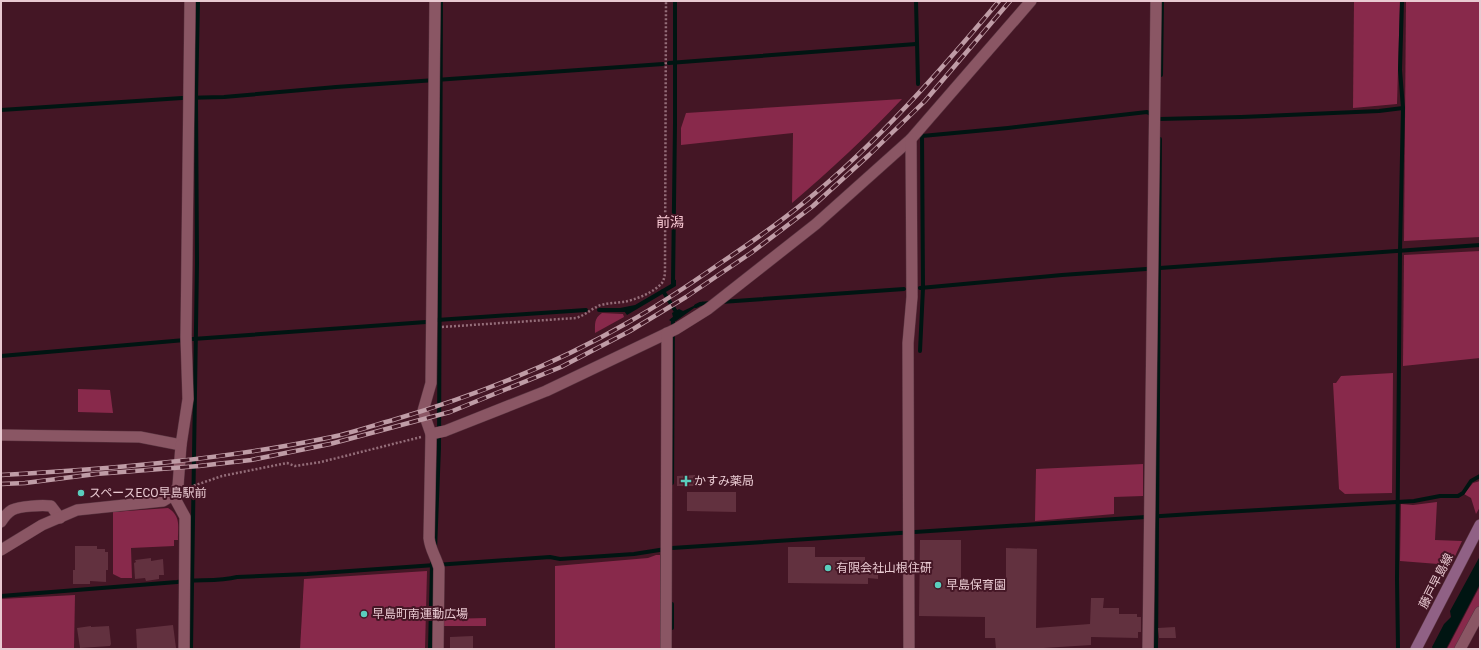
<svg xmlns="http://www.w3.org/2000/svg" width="1481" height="650" font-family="Roboto,'Noto Sans JP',sans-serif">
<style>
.green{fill:#88294b}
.water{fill:#001512}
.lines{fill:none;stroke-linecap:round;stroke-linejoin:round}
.stream{stroke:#001512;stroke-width:4}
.building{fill:#62313f}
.minor-casing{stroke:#5a3541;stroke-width:12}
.tertiary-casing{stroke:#5a3541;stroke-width:12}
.secondary-casing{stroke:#5a3541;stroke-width:12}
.path{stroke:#946d79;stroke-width:2.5;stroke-dasharray:2 2;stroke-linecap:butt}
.minor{stroke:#8a5664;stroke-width:11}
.tertiary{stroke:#8a5664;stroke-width:11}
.secondary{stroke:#906185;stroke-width:11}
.rail-casing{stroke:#bf9ca6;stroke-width:4.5}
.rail{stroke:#441625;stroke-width:3;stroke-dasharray:9;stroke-linecap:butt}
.poi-dot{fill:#5acebd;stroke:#441625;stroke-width:1.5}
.labels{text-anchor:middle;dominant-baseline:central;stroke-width:4;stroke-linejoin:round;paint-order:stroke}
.poi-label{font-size:12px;fill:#e9cad2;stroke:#441625;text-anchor:start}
.street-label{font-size:12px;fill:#e9cad2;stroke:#441625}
.quarter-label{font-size:14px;fill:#f7c7d2;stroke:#441625}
</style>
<rect width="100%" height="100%" fill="#441625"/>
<g class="green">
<polygon points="1354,1 1400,1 1397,104 1353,108"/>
<polygon points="1406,1 1480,1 1480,237 1404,241"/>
<path d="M902,99C867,136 831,170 792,203L793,133L681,145V128L686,113Z"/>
<polygon points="1480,251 1480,358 1403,366 1404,255"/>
<path d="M602,313L623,314L624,317L595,333C595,324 594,318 602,313Z"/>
<polygon points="1393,373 1392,493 1345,494 1339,489 1333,383 1336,383 1341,376"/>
<polygon points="78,389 110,390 113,413 78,412"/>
<polygon points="1143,464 1143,496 1114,497 1114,514 1035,521 1036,469"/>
<polygon points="1480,481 1480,507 1476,514 1471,498 1464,494 1473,483"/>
<polygon points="1437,502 1435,540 1462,541 1451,565 1400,561 1401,504 1413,505"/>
<path d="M168,508C181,516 178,526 178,540H174V546L131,548L132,578H121L113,574V512Z"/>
<polygon points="656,555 660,555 660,649 555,649 555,566 648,558"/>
<polygon points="427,571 425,649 300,649 304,579"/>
<polygon points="1480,586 1480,608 1458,649 1447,649"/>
<polygon points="75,595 74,649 1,649 1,599"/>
<polygon points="442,617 446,619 486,618 486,626 442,626"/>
</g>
<g class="water">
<polygon points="671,279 676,280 676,286 627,315 624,311 620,311 620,308 635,305 671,284"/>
<polygon points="704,301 676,321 672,322 669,320 673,317 672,313 679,309 683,311"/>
<polygon points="1480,556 1480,584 1446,649 1433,649 1432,647 1444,624 1451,617 1450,611"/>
</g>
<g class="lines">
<g class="stream">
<polyline points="916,1 918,84"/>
<polyline points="669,63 916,44"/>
<polyline points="1161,75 1162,1"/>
<polyline points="1,110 182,98 224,97 336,87 663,64"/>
<polyline points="922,136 1008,128 1147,112 1160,119 1241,117 1379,111 1403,108"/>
<polyline points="673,284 675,124 675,1"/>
<polyline points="920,288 1062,275 1480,245"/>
<polyline points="663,291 678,315"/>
<polyline points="721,302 904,289"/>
<polyline points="696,306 700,304 710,303"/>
<polyline points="599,310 625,310"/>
<polyline points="437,320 586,310"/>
<polyline points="193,339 426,322"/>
<polyline points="920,351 923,288 922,134"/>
<polyline points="1,356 185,340"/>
<polyline points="672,483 673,320 674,319"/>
<polyline points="435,550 439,448 441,1"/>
<path d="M1,596L177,582C197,579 218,582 237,577L307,574L550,557L560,559L634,554L672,548L1207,513L1414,501L1440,496H1458L1463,493L1471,481L1480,476"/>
<polyline points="672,604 672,628"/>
<polyline points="191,649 197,263 196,98 198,1"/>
<polyline points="430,649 432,563"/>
<polyline points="1156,649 1160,139"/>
<polyline points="1398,649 1397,579 1400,251 1403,108 1400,70 1402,1"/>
</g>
</g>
<g class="building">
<polygon points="695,475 696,486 677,486 677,476"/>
<polygon points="687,492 736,492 736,512 687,511"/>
<polygon points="920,540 961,540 961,588 1006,588 1006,548 1037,549 1036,628 1090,624 1091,598 1104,598 1103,608 1119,608 1119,614 1137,614 1137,617 1141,617 1141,632 1138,632 1138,638 1091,637 1091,645 1028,649 996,649 995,638 985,638 985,617 919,616"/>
<polygon points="75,546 97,546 97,549 105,549 105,552 108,552 108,570 106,570 106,582 90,581 90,584 73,584 73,570 75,570"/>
<polygon points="788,547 815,547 815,557 865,557 865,563 878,563 878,579 868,578 868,584 788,583"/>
<polygon points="151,558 151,561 163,559 164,575 159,575 159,579 146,581 145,578 135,579 134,563 136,562 135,560"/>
<polygon points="173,625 176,648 137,649 136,629"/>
<polygon points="91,626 91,627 109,626 111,644 110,646 80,648 77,628"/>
<polygon points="1175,627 1176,638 1159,638 1158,628"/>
<polygon points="473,636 473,649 450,649 450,637"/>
</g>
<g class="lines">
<g class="minor-casing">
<g id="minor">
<path d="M435,1L431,383L423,411L431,434L429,538C430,549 436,557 439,568L438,649"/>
<polyline points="431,434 445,431 546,391 676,329 708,309 816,224 911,139 1031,1"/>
<polyline points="1,435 140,437 181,445 188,399 186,337 190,1"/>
<polyline points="173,495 185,517 184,649"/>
<path d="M1,522C4,517 7,513 12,510C20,506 42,505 51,506L60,518"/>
<polyline points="666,649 667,333"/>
<polyline points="909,649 908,343 912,297 911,139"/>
<polyline points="1148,649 1156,1"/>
<polyline points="1460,649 1480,612"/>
</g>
</g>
<g class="tertiary-casing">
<polyline id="tertiary" points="1,550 42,525 77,510 163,501 173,495 178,486 181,445"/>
</g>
<g class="secondary-casing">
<polyline id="secondary" points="1416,649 1480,525"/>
</g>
<g class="path">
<path d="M442,327L576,318C586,315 592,308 601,305C608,303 615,303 623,302C635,300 653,293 662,283C665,278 665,273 665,268L666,1"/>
<polyline points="190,487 222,476 287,463 295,466 321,462 421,437"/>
</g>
<use href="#minor" class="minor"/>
<use href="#tertiary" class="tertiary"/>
<use href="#secondary" class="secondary"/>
<g class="rail-casing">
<g id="rail">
<path d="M1,475C109,469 221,460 327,438C349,434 371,426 393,420C474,396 554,365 627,323C659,305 689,285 719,264C749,244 779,223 807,200C877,143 941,70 999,1"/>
<polyline points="1,484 25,483 96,474 199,466 251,460 330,444 450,412 561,367 630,331 686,297 751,253 813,206 869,155 925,101 1010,1"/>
</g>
</g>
<use href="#rail" class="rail"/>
</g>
<g class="poi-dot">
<path d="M684 475h4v4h4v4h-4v4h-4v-4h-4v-4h4z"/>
<circle cx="81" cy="493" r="4"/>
<circle cx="828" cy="568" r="4"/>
<circle cx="938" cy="585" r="4"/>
<circle cx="364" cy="614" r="4"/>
</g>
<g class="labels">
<g class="poi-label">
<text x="694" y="481">かすみ薬局</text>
<text x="89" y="493">スペースECO早島駅前</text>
<text x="836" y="568">有限会社山根住研</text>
<text x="946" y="585">早島保育園</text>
<text x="372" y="614">早島町南運動広場</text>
</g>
<g class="street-label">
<text transform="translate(1436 581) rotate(-63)">藤戸早島線</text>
</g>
<g class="quarter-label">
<text x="670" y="222">前潟</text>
</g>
</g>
<rect width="1481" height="650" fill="none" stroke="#e9cad2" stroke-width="4"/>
</svg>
